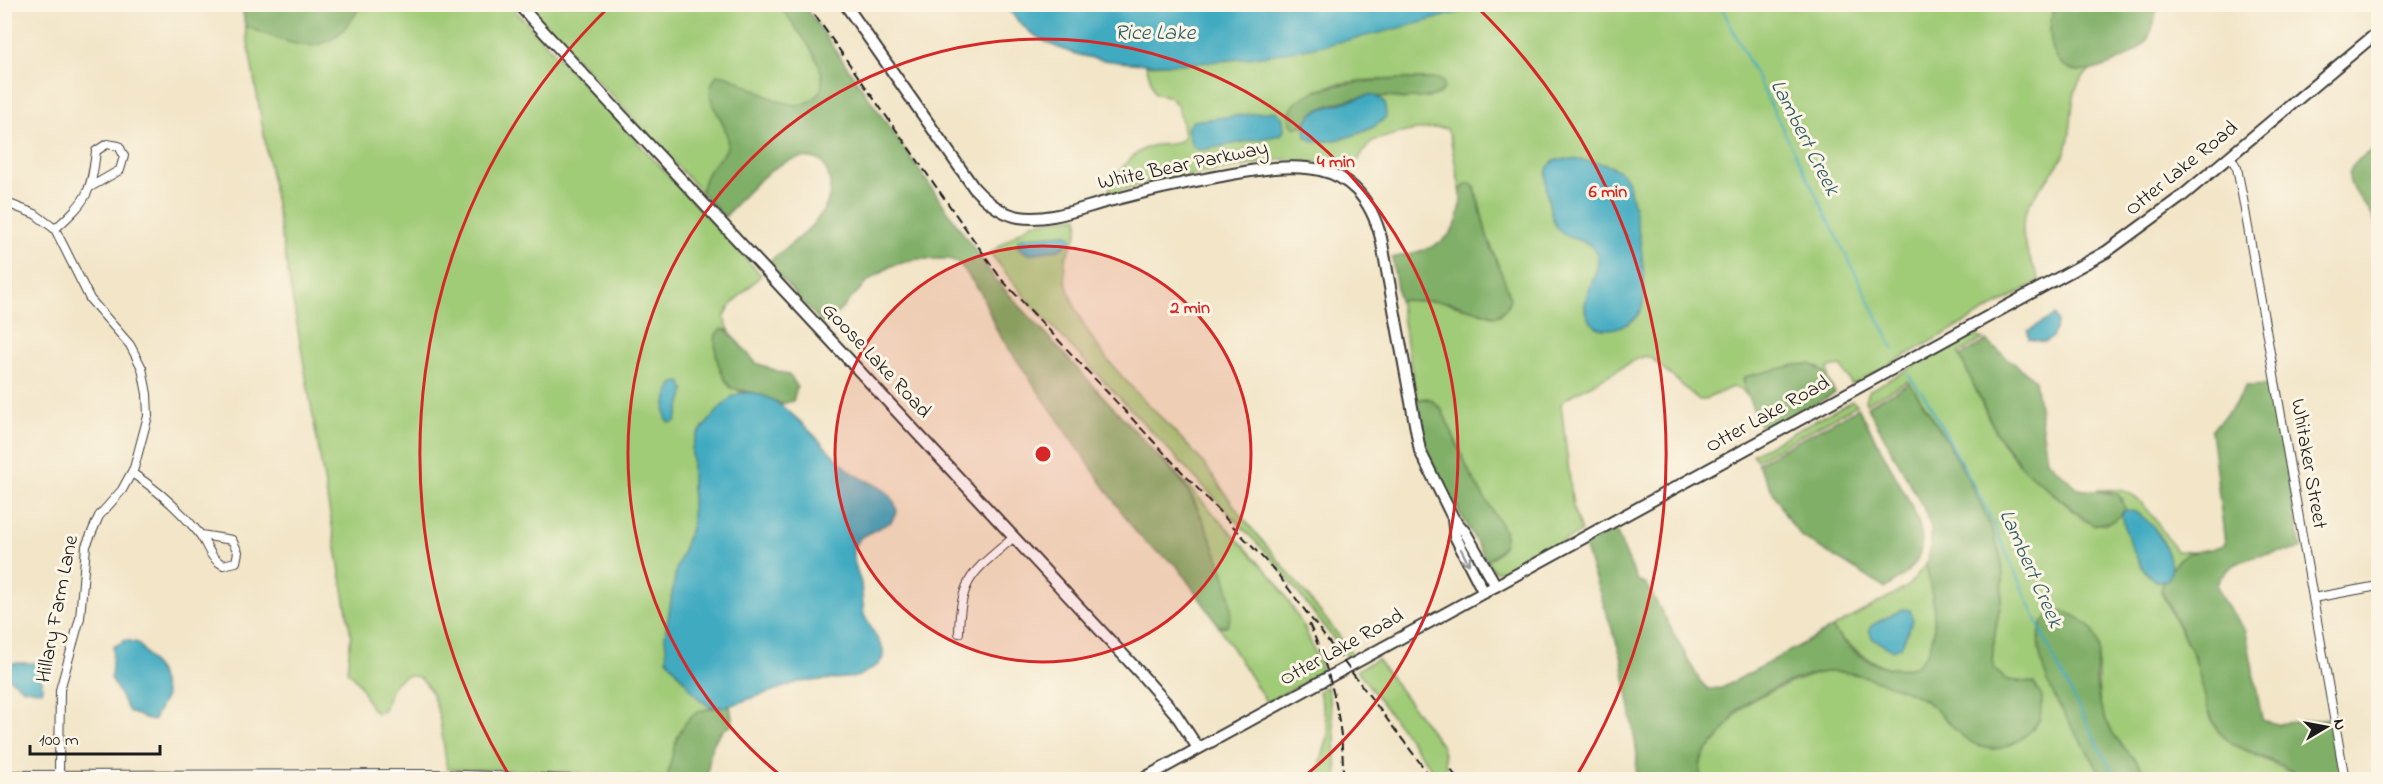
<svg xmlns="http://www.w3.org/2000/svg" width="2383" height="784" font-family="'Indie Flower',sans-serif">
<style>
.green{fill:#a0cb77;stroke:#5e744a;stroke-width:1.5;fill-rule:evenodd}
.forest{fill:#80af68;stroke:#4e6642;stroke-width:1.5}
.water{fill:#41aac1;stroke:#2e636e;stroke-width:1.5}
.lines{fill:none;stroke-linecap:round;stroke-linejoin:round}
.stream{stroke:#41aac1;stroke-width:2}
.street-casing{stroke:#3c3a36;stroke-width:10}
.secondary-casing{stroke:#3c3a36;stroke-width:14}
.street{stroke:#fff;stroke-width:8}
.secondary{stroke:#fff;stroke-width:10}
.rail{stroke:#1c1c1c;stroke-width:2;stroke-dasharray:9 4.5;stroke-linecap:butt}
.oneway{stroke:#999}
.ring{fill:none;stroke:#d62828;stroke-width:3}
.labels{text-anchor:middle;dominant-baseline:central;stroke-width:6;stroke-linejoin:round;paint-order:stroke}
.street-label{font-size:21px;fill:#1c1c1c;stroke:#fcf5e5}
.water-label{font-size:22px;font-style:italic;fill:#2d5c66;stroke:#fcf5e5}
.centre{fill:#d62828;stroke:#fcf5e5;stroke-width:3}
.ring-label{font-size:18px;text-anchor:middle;font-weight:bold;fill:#d62828;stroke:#fcf5e5;stroke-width:6;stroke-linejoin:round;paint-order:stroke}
</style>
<rect width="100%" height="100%" fill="#fcf5e5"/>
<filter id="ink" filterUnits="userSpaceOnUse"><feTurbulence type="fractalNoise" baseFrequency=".0167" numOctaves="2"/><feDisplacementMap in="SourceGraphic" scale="12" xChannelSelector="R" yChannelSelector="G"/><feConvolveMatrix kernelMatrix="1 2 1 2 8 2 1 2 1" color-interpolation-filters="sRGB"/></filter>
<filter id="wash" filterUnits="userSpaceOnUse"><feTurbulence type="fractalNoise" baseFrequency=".008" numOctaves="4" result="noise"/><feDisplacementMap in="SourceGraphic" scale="24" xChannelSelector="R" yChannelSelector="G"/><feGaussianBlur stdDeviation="1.35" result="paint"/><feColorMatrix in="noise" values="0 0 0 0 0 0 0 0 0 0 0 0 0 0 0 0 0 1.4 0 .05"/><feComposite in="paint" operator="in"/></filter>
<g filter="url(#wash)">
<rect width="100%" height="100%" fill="#f2e5c8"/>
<g class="green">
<path d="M248,5H510L761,275L730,306L724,318L730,332L727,330L738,391L746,392L737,395L710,707L715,708L701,711L690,779L528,770L447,769C443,746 440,681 414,676C406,674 399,679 394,685C388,692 388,703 383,711L377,713C364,706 366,684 347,671L351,635L245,26L252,28Z"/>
<polygon points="527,5 787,5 872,127 809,137 717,209"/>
<path d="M1486,5H2056C2042,35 2054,79 2095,68C2063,84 2077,121 2066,150C2056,176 2025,196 2023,225C2021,244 2033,264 2040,281L1852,385L1841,366L1828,368V377L1818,367L1805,364L1744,377L1743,381L1747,396L1741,389L1732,387L1708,398L1699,400L1651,358L1646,356L1637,359L1565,399L1561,404L1573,507L1581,532L1508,572L1494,571L1487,561L1503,546L1505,536L1503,528L1471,476L1442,410L1428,398L1417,399L1399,300H1438L1492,316L1500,315L1508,305L1509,294L1487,236L1475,187L1461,190V194L1450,136L1447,129C1433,125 1380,135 1369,145C1361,153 1355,166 1349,177L1320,163L1284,159L1159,181L1107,194C1115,175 1132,151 1152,146C1163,143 1177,147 1184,137C1181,117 1181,94 1155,94L1146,65C1262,62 1375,34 1486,5ZM1404,79H1433L1434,96L1403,99L1376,96L1385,104V117C1371,134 1342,138 1322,142L1304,126L1306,121L1304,124L1290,114C1311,77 1367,81 1404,79Z"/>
<path d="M1078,217C1082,245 1058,249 1066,282C1087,357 1151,402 1199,458C1217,479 1231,504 1248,524C1285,568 1320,610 1354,656L1349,659L1273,560L1029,302L990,253L1032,223Z"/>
<path d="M1975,336L1983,339L1959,353L1989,419L2002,443L2019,464L2085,521L2105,525L2122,513C2127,534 2137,568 2155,581L2164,582L2161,592C2175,624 2195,651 2203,685C2207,703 2209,723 2223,736C2239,751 2281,765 2304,779H2151C2134,757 2111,739 2102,712C2092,680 2108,647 2082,621L2038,641L2042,664L2104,779L1701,780C1696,748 1715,744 1730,722C1744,701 1763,694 1786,685C1799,680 1812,674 1825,672C1854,669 1906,686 1929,704C1954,722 1968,754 2004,747L2042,704L2034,683L2007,680L1995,670C1987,646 2005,604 2003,574C2000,523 1938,424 1908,381L1866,403L1865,399L1870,390L1963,339Z"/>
<polygon points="1852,401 1857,405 1756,460 1753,454"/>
<path d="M1162,458L1277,582L1305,629L1323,672L1267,703L1217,624L1221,627L1226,626C1243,609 1203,516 1191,495C1183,481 1172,470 1162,458Z"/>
<path d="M2096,490C2104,490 2112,489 2120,490C2143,493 2164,534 2176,551L2194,552L2179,559L2171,569C2164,532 2157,526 2125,510L2123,511V499L2109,491Z"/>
<path d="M1926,564C1933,592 1941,624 1929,651C1909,695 1850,650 1832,628L1907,587Z"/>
<path d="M1377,659L1441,745C1447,757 1443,768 1451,779H1439L1357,670Z"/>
<polygon points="1327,686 1335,735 1337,779 1316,779 1329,733 1319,691"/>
</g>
<g class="forest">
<path d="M242,5V4L361,5C327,64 299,47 245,26Z"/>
<path d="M781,5H804L995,279L1182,482C1197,504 1246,606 1226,626H1219L1177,566L1147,544L1135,531L998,333L981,293L959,263L950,259H916L891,266L869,280L825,326L767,263C797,238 851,207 822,162C787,142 745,193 725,217L701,192C703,184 705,176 710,169C717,158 730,154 727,138C725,114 699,101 716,76C734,65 795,134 821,90C829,59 793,30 781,5Z"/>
<path d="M2056,5V4L2158,5C2155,16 2154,30 2147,40C2136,56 2090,77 2072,70C2046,60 2047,24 2056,5Z"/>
<path d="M1404,79H1439L1443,82L1444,88L1439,94C1412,104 1384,92 1356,98C1343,101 1328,104 1316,111C1308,116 1306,126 1295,128L1291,124C1278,82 1381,80 1404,79Z"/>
<path d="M2378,148V229C2370,196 2317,177 2378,148Z"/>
<path d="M1466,184H1472L1475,189L1487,236L1508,290L1510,299L1506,309L1496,316L1448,302L1399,300L1392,258C1437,248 1462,242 1461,190Z"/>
<path d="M722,329L728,331L756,363L791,376L797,387L793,401L782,404L756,393L731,388C719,374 713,352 716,334Z"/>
<polygon points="1986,341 2035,380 2047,460 2078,489 2118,494 2125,507 2120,516 2113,521 2093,525 2026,471 1997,434 1960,356"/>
<polygon points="1810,364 1824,372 1835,393 1763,433 1744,387 1744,377 1795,365"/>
<path d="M1910,383C1940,428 2000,522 2003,575C2004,604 1987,647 1995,670L2007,680L2034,683L2042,697L2040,719C2028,736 2009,752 1987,748C1960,744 1945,713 1923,699C1909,691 1892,686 1877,681C1861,675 1845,671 1828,672C1805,673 1752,695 1737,711C1731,718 1728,727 1722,734C1707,753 1697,752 1701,779H1636L1637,754L1622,659L1584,546L1615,529L1637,580L1647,585L1700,681L1708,689L1722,688L1832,628C1851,653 1884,678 1917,665L1929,651L1934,632V606L1926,564L1931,548V528L1924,509L1867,406Z"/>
<path d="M2272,385L2301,549C2274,554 2227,555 2217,585L2222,599L2246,631L2262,720L2277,724L2330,718L2341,779H2304L2286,767L2232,744L2218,731L2208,709L2195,658L2161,590V585C2170,577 2171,563 2183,556C2196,549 2214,552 2225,543L2211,430L2234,406L2246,386Z"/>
<path d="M1417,399H1431L1442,410L1471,476L1503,528C1509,544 1499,553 1487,561L1433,465L1424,440Z"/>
<path d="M1858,408C1871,430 1884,454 1896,477C1921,522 1943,557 1885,588L1801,536L1788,519L1757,463Z"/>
<path d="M2055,612C2073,610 2093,625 2098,642C2101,653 2097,664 2096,675C2096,690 2100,707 2106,720C2115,743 2137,759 2151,779H2104C2081,736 2026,674 2042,622Z"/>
<path d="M730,705L733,725C710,732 709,759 707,779L667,780C671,759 676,723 698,712C708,707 720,709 730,705Z"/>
</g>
<g class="water">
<path d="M1006,5H1486C1381,34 1075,122 1006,5Z"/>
<path d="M1369,95L1378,97L1385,104L1386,116C1378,131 1319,150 1306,137L1305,124L1312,114L1321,109Z"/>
<polygon points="1275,111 1283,118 1284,130 1281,135 1201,150 1192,147 1187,128 1193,121"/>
<path d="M1556,160C1576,158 1618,161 1627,180C1635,206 1650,283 1642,307C1638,318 1630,324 1619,327C1610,330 1600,331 1593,324C1569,302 1608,273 1595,250C1588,239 1569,241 1559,231C1551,222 1543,182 1547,170C1548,165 1552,163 1556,160Z"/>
<polygon points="1066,234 1071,236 1071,242 1057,250 1028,254 1018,247 1018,240 1025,237"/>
<polygon points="2055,315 2058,322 2052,338 2044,342 2029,339 2028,331"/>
<path d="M681,382L685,390L676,421L669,423C661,414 667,393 674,383Z"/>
<path d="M742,393C781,387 822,449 851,471C868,485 893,485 897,512L891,522L861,537L853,548V558L861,583L864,615L883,649V658L878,665L857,677L799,682L726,707H710L698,698L667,659L665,636L676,570L692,525V448L697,435L721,407L733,396Z"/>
<path d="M2125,510C2149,508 2182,563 2167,581H2155C2138,568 2125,535 2122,514Z"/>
<polygon points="1903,609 1910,610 1913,620 1901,647 1892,650 1873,639 1869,630 1872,625"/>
<polygon points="126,640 138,643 159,672 166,696 153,721 129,712 111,678 113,647"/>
<polygon points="8,663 42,663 42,691 24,689 5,675 5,665"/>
</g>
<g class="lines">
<g class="stream">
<polyline points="1720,4 1894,350"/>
<polyline points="1908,375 1926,398 1987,510 2055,661 2116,780"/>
</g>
</g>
</g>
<g filter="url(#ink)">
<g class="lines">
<g class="street-casing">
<g id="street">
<polyline points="2230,156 2237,168 2243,199 2345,780"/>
<polyline points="4,202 35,214 55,229 90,299 130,345 142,368 147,394 148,416 134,468 122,490 99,516 86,546 80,618 60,690 59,773"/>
<path d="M55,229C87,200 91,194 96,151L107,144L119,146L124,156L120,170L92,186"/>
<path d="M132,473C158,490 178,508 198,532C208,544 208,557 223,565L236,562L238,552L232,540L201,535"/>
<polyline points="2313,598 2378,586"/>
<path d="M959,633C960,576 974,572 1014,537"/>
<polyline points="4,775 434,774 598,780"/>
</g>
</g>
<g class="secondary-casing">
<g id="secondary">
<polyline points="518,4 1141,674 1175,713 1198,748"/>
<path d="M845,4L974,188C986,201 1001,214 1019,217C1049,222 1081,208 1109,201C1146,191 1183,183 1221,176C1289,164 1358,150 1381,238L1420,451L1453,518L1465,532L1496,586"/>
<polyline points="1453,519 1455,536 1484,593"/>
<polyline points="1141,780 2106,252 2181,197 2378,32"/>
</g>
</g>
<use href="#street" class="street"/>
<use href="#secondary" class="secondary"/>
<g class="rail">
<polyline points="807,4 1002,280 1276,572 1433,780"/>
<path d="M1309,624C1332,674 1344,725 1343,780"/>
<polyline points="1451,770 1459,780"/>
</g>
</g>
<defs><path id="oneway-shaft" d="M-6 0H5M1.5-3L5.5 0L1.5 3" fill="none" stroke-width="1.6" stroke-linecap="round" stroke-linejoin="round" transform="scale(1.5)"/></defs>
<use class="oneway" href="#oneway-shaft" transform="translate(1465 557) rotate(63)"/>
</g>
<circle cx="1043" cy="454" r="208" fill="#d62828" fill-opacity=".12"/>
<g class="ring">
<circle cx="1043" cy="454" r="208"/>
<path d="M785 779A415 415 0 1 1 1301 779"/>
<path d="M509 775A623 623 0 0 1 610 6M1476 6A623 623 0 0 1 1577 775"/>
</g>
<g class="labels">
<g class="street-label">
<text transform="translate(1183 166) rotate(-12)">White Bear Parkway</text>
<text transform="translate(2182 169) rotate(-39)">Otter Lake Road</text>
<text transform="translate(876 361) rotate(47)">Goose Lake Road</text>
<text transform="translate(1768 415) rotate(-29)">Otter Lake Road</text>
<text transform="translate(2308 464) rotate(80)">Whitaker Street</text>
<text transform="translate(58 609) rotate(-79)">Hillary Farm Lane</text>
<text transform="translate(1342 648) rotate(-29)">Otter Lake Road</text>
</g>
<g class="water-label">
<text x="1155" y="34">Rice Lake</text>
<text transform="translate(1804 138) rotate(63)">Lambert Creek</text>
<text transform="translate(2030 569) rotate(66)">Lambert Creek</text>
</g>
</g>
<circle cx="1043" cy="454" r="9" class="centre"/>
<g class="ring-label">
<text x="1336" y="167">4 min</text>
<text x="1608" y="197">6 min</text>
<text x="1190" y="313">2 min</text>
</g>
<rect width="2383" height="784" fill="none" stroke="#fcf5e5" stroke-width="24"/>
<g transform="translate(2326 727) rotate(80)" stroke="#fcf5e5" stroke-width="4.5" paint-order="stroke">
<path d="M0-4.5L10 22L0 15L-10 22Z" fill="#1c1c1c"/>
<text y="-9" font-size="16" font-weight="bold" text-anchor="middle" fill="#1c1c1c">N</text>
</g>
<path d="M30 745v9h130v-9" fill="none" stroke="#1c1c1c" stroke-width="3"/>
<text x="39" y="745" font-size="18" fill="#1c1c1c" stroke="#fcf5e5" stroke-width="4.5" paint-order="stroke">100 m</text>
</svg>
